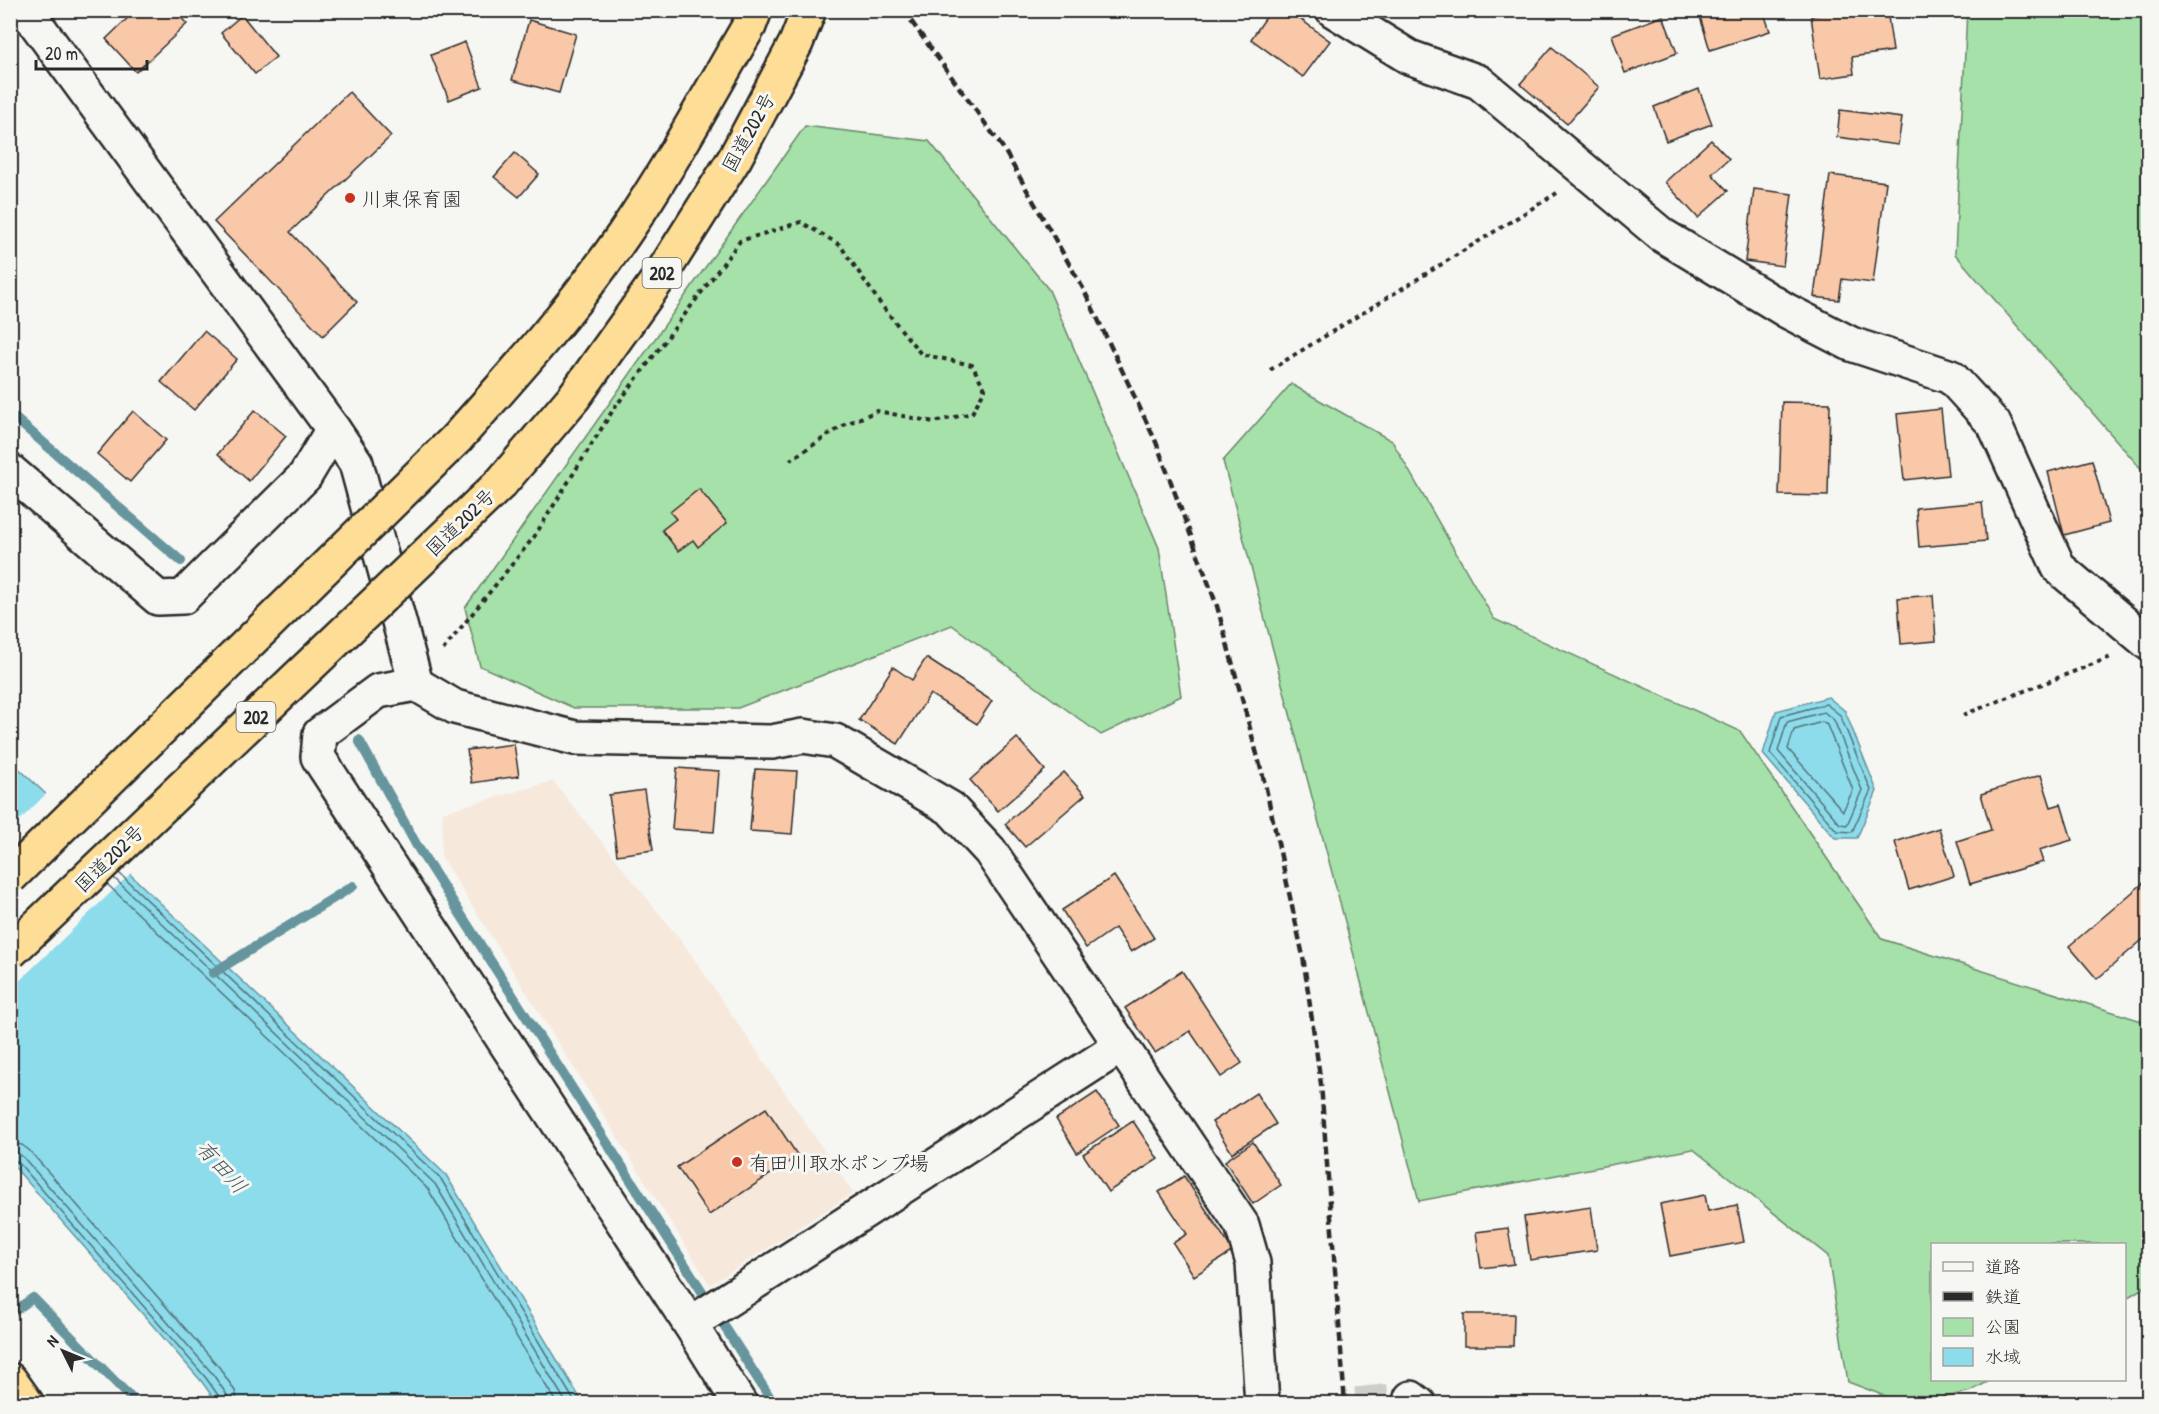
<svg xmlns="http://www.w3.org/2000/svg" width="2159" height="1414" font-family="'Patrick Hand','Klee One',sans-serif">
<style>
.built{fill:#f7e8dc}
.green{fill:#a5e1a8;stroke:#68866a;stroke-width:1.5}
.water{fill:#8ddceb;stroke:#66959e;stroke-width:1.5}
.pier{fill:#f6f6f2}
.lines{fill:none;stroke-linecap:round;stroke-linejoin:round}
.shore{stroke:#527278;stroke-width:1.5}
.stream{stroke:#66959e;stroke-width:10}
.building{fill:#f9c8a9;stroke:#2b2b2b;stroke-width:1.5}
.minor-tunnel{stroke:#cdcdca;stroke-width:33;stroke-dasharray:33 16;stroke-linecap:butt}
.minor-casing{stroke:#2b2b2b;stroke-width:38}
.trunk-casing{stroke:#2b2b2b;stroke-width:38}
.path{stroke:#2b2b2b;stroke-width:4;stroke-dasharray:4.5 4.5;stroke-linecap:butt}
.minor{stroke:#f6f6f2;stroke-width:33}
.trunk{stroke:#fede96;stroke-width:33}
.rail{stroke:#2b2b2b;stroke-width:4.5;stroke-dasharray:9 4.5;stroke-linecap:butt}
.trunk-bridge-casing{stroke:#2b2b2b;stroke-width:38;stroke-linecap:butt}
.trunk-bridge{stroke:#fede96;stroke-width:33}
.poi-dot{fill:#c8321e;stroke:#f6f6f2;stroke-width:2}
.labels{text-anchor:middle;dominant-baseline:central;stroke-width:6;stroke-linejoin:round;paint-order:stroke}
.shield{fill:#f6f6f2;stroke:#686867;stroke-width:1.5}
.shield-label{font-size:18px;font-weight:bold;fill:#2b2b2b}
.street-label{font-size:20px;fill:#2b2b2b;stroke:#f6f6f2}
.poi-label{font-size:20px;fill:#2b2b2b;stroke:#f6f6f2;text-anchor:start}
.water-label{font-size:21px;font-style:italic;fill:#44575b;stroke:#f6f6f2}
</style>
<rect width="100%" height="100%" fill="#f6f6f2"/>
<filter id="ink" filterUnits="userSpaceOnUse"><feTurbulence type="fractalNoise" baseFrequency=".0167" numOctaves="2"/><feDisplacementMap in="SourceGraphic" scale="12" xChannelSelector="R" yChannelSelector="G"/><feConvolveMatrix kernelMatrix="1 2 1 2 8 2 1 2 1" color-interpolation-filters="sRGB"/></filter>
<g filter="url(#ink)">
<polygon class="built" points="553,781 686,947 853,1193 710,1285 441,856 443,812"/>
<g class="green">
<polygon points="1967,11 2148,11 2148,477 1955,254"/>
<polygon points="805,126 929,141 1049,290 1159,548 1181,696 1101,735 952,625 738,708 574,708 480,666 465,608"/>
<polygon points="1291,384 1392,441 1494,619 1740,731 1882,939 2148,1023 2148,1285 2125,1299 2124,1244 1932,1244 1932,1380 1991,1380 1971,1391 1917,1404 1903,1403 1848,1382 1828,1256 1693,1149 1419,1201 1223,461"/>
</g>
<g class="water">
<polygon points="1828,697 1845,711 1877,791 1857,838 1835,838 1763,754 1776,711"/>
<polygon points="10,760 446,1175 583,1403 217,1403 202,1382 11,1163"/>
</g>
<polygon class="pier" points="48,792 132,872 11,989 11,829"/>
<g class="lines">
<g class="shore">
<polygon points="1826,704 1840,715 1871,790 1852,832 1837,831 1770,753 1781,716"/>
<polygon points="1824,712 1834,720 1862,790 1847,825 1840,824 1778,751 1787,722"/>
<polygon points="1822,722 1827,725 1853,790 1843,811 1788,749 1794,730"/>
<polyline points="119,873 441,1179 576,1404"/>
<polyline points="114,878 435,1184 567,1404"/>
<polyline points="107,884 428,1189 557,1404"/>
<polyline points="10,1143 22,1145 29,1150 219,1367 235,1391 238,1404"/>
<polyline points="10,1152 18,1153 23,1157 212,1373 227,1395 229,1404"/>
<polyline points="10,1159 18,1162 206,1378 220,1398 221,1404"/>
</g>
<g class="stream">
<polyline points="10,414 181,561"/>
<polyline points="359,740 417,846 774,1404"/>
<polyline points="213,973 353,886"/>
<polyline points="10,1314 33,1298 137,1404"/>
</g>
</g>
<g class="building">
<polygon points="136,10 174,10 187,24 136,72 106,39"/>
<polygon points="1271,10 1288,10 1330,41 1303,77 1251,39"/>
<polygon points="1698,10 1763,10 1770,31 1710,50"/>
<polygon points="1845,10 1887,10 1893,51 1852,57 1854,74 1820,79 1811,16"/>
<polygon points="242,15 276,57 255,74 221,33"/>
<polygon points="1663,16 1677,53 1625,73 1612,35"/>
<polygon points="529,20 576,34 559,93 512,80"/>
<polygon points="465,42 482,87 449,100 431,55"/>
<polygon points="1552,47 1599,87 1567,124 1520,84"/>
<polygon points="1699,89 1712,124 1666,141 1654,107"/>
<polygon points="349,92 391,136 290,232 357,302 323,336 214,222"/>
<polygon points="1840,110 1902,118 1898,145 1837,137"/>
<polygon points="1711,140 1729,159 1712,174 1728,191 1698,218 1665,182"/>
<polygon points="515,153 539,174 519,197 494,177"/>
<polygon points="1830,175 1886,182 1873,283 1842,279 1839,300 1814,297"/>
<polygon points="1754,189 1792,194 1783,266 1745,261"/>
<polygon points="204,331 237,359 194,410 161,382"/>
<polygon points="1782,402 1830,403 1828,496 1779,495"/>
<polygon points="1941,409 1948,475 1904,480 1897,414"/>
<polygon points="255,410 286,436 249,481 218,454"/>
<polygon points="133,411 166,440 130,482 97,454"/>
<polygon points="2092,460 2109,523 2064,535 2048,472"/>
<polygon points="699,489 727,523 698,547 693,540 678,551 662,530 676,519 670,512"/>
<polygon points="1982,502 1986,541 1919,547 1916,508"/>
<polygon points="2148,572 2148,608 2144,609 2140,573"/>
<polygon points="1933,595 1936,641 1901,644 1898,598"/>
<polygon points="926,658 992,701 977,724 930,694 898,744 859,720 893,667 912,680"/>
<polygon points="1017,738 1045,770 998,811 970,780"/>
<polygon points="514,744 519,776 472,783 467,750"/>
<polygon points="677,768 719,771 714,832 672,829"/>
<polygon points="755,769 797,771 792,834 750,831"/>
<polygon points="1064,772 1085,795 1025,847 1005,824"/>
<polygon points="2041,775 2051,807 2061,804 2072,840 2039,850 2043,862 1970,884 1957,841 1991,830 1981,794"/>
<polygon points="644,790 653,850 617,855 609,795"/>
<polygon points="1939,828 1954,876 1909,890 1895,842"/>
<polygon points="1114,876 1154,938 1131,952 1115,928 1086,948 1062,910"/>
<polygon points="2148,879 2148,935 2097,979 2069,946"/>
<polygon points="1182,971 1242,1063 1221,1077 1190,1031 1155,1053 1125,1008"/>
<polygon points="1097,1092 1119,1125 1077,1153 1056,1119"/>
<polygon points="1256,1093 1276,1124 1232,1153 1212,1122"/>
<polygon points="766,1108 798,1156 709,1215 677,1167"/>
<polygon points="1133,1121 1158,1159 1108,1192 1083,1154"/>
<polygon points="1253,1142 1281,1185 1253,1204 1225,1161"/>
<polygon points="1184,1176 1233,1251 1194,1276 1173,1243 1187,1234 1159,1192"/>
<polygon points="1705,1195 1708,1211 1737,1205 1744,1242 1670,1256 1660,1204"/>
<polygon points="1591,1207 1597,1250 1530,1260 1524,1217"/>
<polygon points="1508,1228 1514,1264 1481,1268 1476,1232"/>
<polygon points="1464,1314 1514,1314 1513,1346 1464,1346"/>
</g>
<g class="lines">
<polyline class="minor-tunnel" points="1356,1404 1411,1398"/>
<g class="minor-casing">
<g id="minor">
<polyline points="26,10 333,429 356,463 416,684"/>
<polyline points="1333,10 1409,57 1479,82 1662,235 1787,311 1851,344 1951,377 1994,424 2059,568 2148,643"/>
<polyline points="10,471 158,598 183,597 305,476 333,429"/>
<polyline points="690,1324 1121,1046"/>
<polyline points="1411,1398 1419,1404"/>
<polyline points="740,1404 690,1324 318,757 320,734 378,691 416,684 455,707 575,738 772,742 803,736 835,741 950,808 990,851 1242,1225 1253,1263 1262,1404"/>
</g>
</g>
<g class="trunk-casing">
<g id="trunk">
<path d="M456,439C515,373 574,307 624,234C670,167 708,96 749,26L755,10"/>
<polyline points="501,483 574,397 661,275 735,158 796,43 809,10"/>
<polyline points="10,1380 27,1404"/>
</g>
</g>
<g class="path">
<polyline points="1270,370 1557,193"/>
<polyline points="619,402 740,241 801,222 840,245 882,306 921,354 972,365 985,389 972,413 934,422 877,411 844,425 790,460"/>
<polyline points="443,650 534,537 618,402"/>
<polyline points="1963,715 2111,657"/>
</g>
<use href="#minor" class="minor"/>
<use href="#trunk" class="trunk"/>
<polyline class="rail" points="903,10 1003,148 1084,290 1156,442 1217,606 1265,784 1303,956 1321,1084 1345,1404"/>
<g class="trunk-bridge-casing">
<g id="trunk-bridge">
<polyline points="10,877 456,439"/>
<polyline points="10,952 501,483"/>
</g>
</g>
<use href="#trunk-bridge" class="trunk-bridge"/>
</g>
</g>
<g class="poi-dot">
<circle cx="350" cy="198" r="6"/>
<circle cx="737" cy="1162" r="6"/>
</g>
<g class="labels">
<g class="shield">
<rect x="642.5" y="258" width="39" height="30" rx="4.5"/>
<rect x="236.5" y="702" width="39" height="30" rx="4.5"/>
</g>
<g class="shield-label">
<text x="662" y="273">202</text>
<text x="256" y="717">202</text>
</g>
<g class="street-label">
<text transform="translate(748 132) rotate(-61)">国道202号</text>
<text transform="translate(460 522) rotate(-44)">国道202号</text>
<text transform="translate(109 858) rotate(-44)">国道202号</text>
</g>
<g class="poi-label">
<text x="362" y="198">川東保育園</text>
<text x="749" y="1162">有田川取水ポンプ場</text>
</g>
<g class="water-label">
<text transform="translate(222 1167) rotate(48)">有田川</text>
</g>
</g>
<rect width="2159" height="1414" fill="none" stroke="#f6f6f2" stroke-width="36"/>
<rect x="18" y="18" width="2123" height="1378" fill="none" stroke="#2b2b2b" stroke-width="2" filter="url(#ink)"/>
<rect x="1931" y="1243" width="195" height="138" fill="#f6f6f2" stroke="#a5a5a2" stroke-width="1.5"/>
<rect x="1943" y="1262" width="30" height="9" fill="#f6f6f2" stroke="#a5a5a2" stroke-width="1.5"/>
<text x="1985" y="1273" font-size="18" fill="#2b2b2b">道路</text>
<rect x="1943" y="1292" width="30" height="9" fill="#2b2b2b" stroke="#a5a5a2" stroke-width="1.5"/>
<text x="1985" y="1303" font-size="18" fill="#2b2b2b">鉄道</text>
<rect x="1943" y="1318" width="30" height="18" fill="#a5e1a8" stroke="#a5a5a2" stroke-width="1.5"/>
<text x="1985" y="1333" font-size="18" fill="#2b2b2b">公園</text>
<rect x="1943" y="1348" width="30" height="18" fill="#8ddceb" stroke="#a5a5a2" stroke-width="1.5"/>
<text x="1985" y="1363" font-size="18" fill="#2b2b2b">水域</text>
<g transform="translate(63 1351) rotate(313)" stroke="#f6f6f2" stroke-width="4.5" paint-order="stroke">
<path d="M0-4.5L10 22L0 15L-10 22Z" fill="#2b2b2b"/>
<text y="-9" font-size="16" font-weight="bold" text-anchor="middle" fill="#2b2b2b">N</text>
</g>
<path d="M36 60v9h111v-9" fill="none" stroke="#2b2b2b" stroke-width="3"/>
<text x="45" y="60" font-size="18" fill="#2b2b2b" stroke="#f6f6f2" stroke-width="4.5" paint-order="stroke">20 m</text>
</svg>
